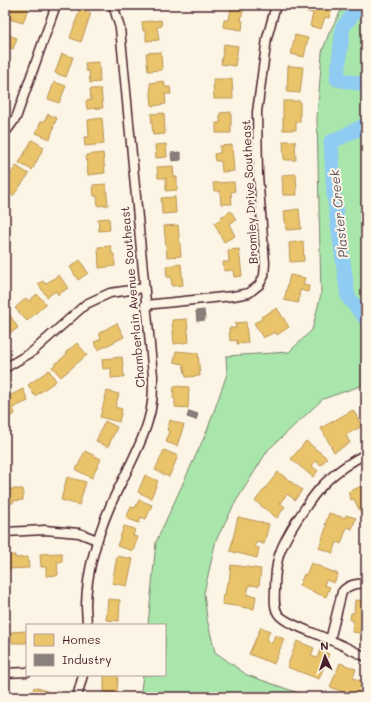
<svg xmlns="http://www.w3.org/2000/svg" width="371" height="702" font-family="Mali,sans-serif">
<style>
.green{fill:#a9e6ac;stroke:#7a826c}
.homes{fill:#e9c46a;stroke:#b99257}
.industry{fill:#8a817c;stroke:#776464}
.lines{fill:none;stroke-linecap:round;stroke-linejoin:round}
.river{stroke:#90ccf1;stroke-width:15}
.minor-casing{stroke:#4a1f2b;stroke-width:11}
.minor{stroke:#fcf5e5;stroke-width:8}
.labels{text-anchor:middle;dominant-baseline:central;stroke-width:4;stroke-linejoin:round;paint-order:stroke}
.street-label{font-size:12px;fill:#4a1f2b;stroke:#fcf5e5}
.water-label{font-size:13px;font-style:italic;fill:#5f5366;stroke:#fcf5e5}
</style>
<rect width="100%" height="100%" fill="#fcf5e5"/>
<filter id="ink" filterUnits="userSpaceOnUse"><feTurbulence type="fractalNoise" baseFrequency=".025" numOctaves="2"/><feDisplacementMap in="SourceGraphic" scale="8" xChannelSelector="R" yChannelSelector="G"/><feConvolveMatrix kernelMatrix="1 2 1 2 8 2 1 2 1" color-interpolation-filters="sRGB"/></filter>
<g filter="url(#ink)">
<polygon class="green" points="344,5 366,5 366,384 323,399 268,450 235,503 216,540 204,593 207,619 215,652 247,675 310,697 140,697 143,675 165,675 165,625 148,625 156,542 207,431 227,374 226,356 289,352 312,330 321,294 317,118 322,52 329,33"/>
<g class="homes">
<polygon points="12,5 29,5 23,23 9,19"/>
<polygon points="141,5 152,5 152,7 143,10"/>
<polygon points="303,5 326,5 332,7 329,18 325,17 321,29 310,26 313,13 301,10"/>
<polygon points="231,8 243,10 241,21 243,21 242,30 223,27 224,20 229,20"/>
<polygon points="80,9 91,13 81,42 70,38"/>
<polygon points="161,20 162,26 157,27 159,40 146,41 146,31 143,31 142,22"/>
<polygon points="5,34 17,38 13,49 5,46"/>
<polygon points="295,35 308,38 304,57 291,54"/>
<polygon points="224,44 238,46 235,66 221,64"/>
<polygon points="161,52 162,70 148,71 146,53"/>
<polygon points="62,54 73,57 66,77 55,73"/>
<polygon points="99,62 100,82 90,83 89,71 86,71 85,63"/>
<polygon points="288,66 303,67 300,93 287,92"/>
<polygon points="213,79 232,79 233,99 214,99"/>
<polygon points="164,81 165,87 170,87 171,94 165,94 166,104 152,106 150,83"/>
<polygon points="54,82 66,86 59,103 48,99"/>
<polygon points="90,89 101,89 103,108 87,109 86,101 91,100"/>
<polygon points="283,101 300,101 300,122 296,122 296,130 283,130"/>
<polygon points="231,112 231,133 216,133 216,123 220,123 220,113"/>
<polygon points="164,113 165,134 153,135 151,114"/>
<polygon points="48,114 57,118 53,127 54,127 50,139 36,133 41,121 44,122"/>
<polygon points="102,118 104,144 85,146 84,137 89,137 88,120"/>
<polygon points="32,140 44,147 32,170 19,163"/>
<polygon points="283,141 295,141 296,160 284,160"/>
<polygon points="166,144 167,157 156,158 155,145"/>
<polygon points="232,145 234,171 222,172 221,161 215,161 214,154 220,153 220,146"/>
<polygon points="103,153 105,173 88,175 86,155"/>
<polygon points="16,166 29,174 13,196 5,190 5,182"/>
<polygon points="173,166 174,177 177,177 177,190 166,191 166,178 158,178 157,167"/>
<polygon points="296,174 297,195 283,195 282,175"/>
<polygon points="234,182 235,191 231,192 232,204 221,204 220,191 214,191 213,183"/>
<polygon points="106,184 108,205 98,206 97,196 94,196 93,185"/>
<polygon points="175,197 176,213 162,214 161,198"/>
<polygon points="299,209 301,229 286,230 284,211"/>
<polygon points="231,211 236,220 229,224 235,236 224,242 214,223 222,219 221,217"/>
<polygon points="109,218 110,230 99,231 98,219"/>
<polygon points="178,225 181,256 167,257 164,226"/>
<polygon points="303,241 304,261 290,262 289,243"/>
<polygon points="111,246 112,254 114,254 115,266 99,268 98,247"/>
<polygon points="239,249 242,276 234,277 233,270 224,271 223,262 229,262 228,250"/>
<polygon points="80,260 88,273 78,280 70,267"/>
<polygon points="181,264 183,285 172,286 171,277 167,277 166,266"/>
<polygon points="59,275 68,288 58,295 56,291 47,297 38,284 43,281 45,284"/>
<polygon points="290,275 305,278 303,285 309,286 308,292 300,290 298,303 284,300"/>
<polygon points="37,294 46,304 27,321 15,308 26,298 29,301"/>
<polygon points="277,308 289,327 277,335 275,332 263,338 254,323 262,319 261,317"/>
<polygon points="10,315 18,328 5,336 5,318"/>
<polygon points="187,319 189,342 174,344 172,320"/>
<polygon points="246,322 248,343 237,344 237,340 230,341 229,328 236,328 235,323"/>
<polygon points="117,323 124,337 98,350 94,342 101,339 99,333"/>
<polygon points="77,343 87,355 61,377 52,367 67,354 66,352"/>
<polygon points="176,351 198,353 200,376 186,377 183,364 174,362"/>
<polygon points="122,357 124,377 111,378 111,368 103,369 102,359"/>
<polygon points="49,370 56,381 35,396 28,385"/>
<polygon points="174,386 189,387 188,408 175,407 175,399 173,398"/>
<polygon points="23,389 28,401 13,408 15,414 7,418 5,413 5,398"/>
<polygon points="107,391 119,394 115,407 122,409 119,422 100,417"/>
<polygon points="353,410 362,426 346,435 350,443 334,452 321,428"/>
<polygon points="170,420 184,425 177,446 166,442 169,431 167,430"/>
<polygon points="105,421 117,427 108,447 96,441"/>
<polygon points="306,441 327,458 321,465 316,461 312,466 318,471 313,477 291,459"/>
<polygon points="164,450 178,456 169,477 155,470"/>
<polygon points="85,451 101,459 92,478 76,470"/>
<polygon points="278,472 302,490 295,500 287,494 280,503 285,507 277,518 255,501"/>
<polygon points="145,475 158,481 151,498 138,492"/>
<polygon points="67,477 86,482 79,505 61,500"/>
<polygon points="366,484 366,517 363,518 354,499 351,500 348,492"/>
<polygon points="5,489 23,489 23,500 13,501 13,503 5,503"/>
<polygon points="139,500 152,505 146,519 141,517 139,523 126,518 131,507 135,508"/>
<polygon points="329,513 345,518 346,515 356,518 352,529 347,527 341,544 337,542 333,553 319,548 327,525 325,525"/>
<polygon points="238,517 269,524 264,544 256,542 255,547 259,548 257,558 230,551"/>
<polygon points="124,526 135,529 133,536 138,537 133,551 117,546"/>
<polygon points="62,553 62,562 57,562 58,575 46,576 46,567 41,567 40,554"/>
<polygon points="6,555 15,555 15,558 28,557 29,568 6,569"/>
<polygon points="117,556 133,559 127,586 112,583"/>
<polygon points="311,563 338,574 334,583 326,580 324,585 330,587 326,597 299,586 304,574 306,575"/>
<polygon points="231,565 261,569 259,586 249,585 247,595 256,596 254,609 222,604 223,594 225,595 227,582 229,582"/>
<polygon points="108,599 120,600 119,621 106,620"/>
<polygon points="355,600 366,601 366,628 360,628 360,633 352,632 353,620 350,620 351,613 354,613"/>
<polygon points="261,627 270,631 266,640 272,643 275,635 284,639 274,664 249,654"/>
<polygon points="27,631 27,643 12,643 11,632"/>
<polygon points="297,641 314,648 311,656 317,658 320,650 329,654 319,679 287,667"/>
<polygon points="340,663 356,669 353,678 363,682 366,674 366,697 357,697 330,687"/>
<polygon points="104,675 118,675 117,693 104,692"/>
<polygon points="34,687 47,691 45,697 31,697"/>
</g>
<g class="industry">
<polygon points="181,152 181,160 172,161 171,153"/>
<polygon points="204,310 205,320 197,321 196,311"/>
<polygon points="189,411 198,414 196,420 187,417"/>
</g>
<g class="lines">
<g class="river">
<polyline points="360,5 343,27 337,79 366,85"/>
<polyline points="366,125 331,142 334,196 348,297 366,319"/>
</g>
<g class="minor-casing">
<g id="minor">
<polyline points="5,133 16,118 56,5"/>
<polyline points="145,305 233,296 249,293 259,285 264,276 265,263 258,175 257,112 267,38 276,5"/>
<polyline points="5,368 32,352 86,304 110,293 144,288"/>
<path d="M366,454C351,461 333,474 322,486C312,496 305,509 297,520C290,531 283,543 279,555C276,566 275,577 275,588C275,597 273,608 279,615C286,624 318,634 330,640C342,645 354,651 366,657"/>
<polyline points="5,532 45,530 79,533 97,540"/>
<path d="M87,625C87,618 86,611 86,604C87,571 98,534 111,504C123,477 140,450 148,421C153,406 153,391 153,376L120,28L113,5"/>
<path d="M330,640L342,592C348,584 357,584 366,583"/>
<polyline points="5,673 27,672"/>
<polyline points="77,697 83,675"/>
</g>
</g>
<use href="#minor" class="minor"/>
</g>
</g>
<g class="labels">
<g class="street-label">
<text transform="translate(249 192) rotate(-93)">Bromley Drive Southeast</text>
<text transform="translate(132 297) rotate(-95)">Chamberlain Avenue Southeast</text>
</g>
<g class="water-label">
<text transform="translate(338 214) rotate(-96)">Plaster Creek</text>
</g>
</g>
<rect width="371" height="702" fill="none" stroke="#fcf5e5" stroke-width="20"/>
<rect x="10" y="10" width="351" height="682" fill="none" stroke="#4a1f2b" stroke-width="1.5" filter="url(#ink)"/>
<rect x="26" y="624" width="140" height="52" fill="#fcf5e5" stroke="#b59f9b"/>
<rect x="34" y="634" width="20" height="12" fill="#e9c46a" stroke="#b59f9b"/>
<text x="62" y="644" font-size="12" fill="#4a1f2b">Homes</text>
<rect x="34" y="654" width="20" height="12" fill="#8a817c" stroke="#b59f9b"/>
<text x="62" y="664" font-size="12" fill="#4a1f2b">Industry</text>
<g transform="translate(325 656) rotate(357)" stroke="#fcf5e5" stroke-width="3" paint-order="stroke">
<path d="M0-3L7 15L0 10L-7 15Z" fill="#4a1f2b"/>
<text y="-6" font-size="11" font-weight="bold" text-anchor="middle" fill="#4a1f2b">N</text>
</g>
</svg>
